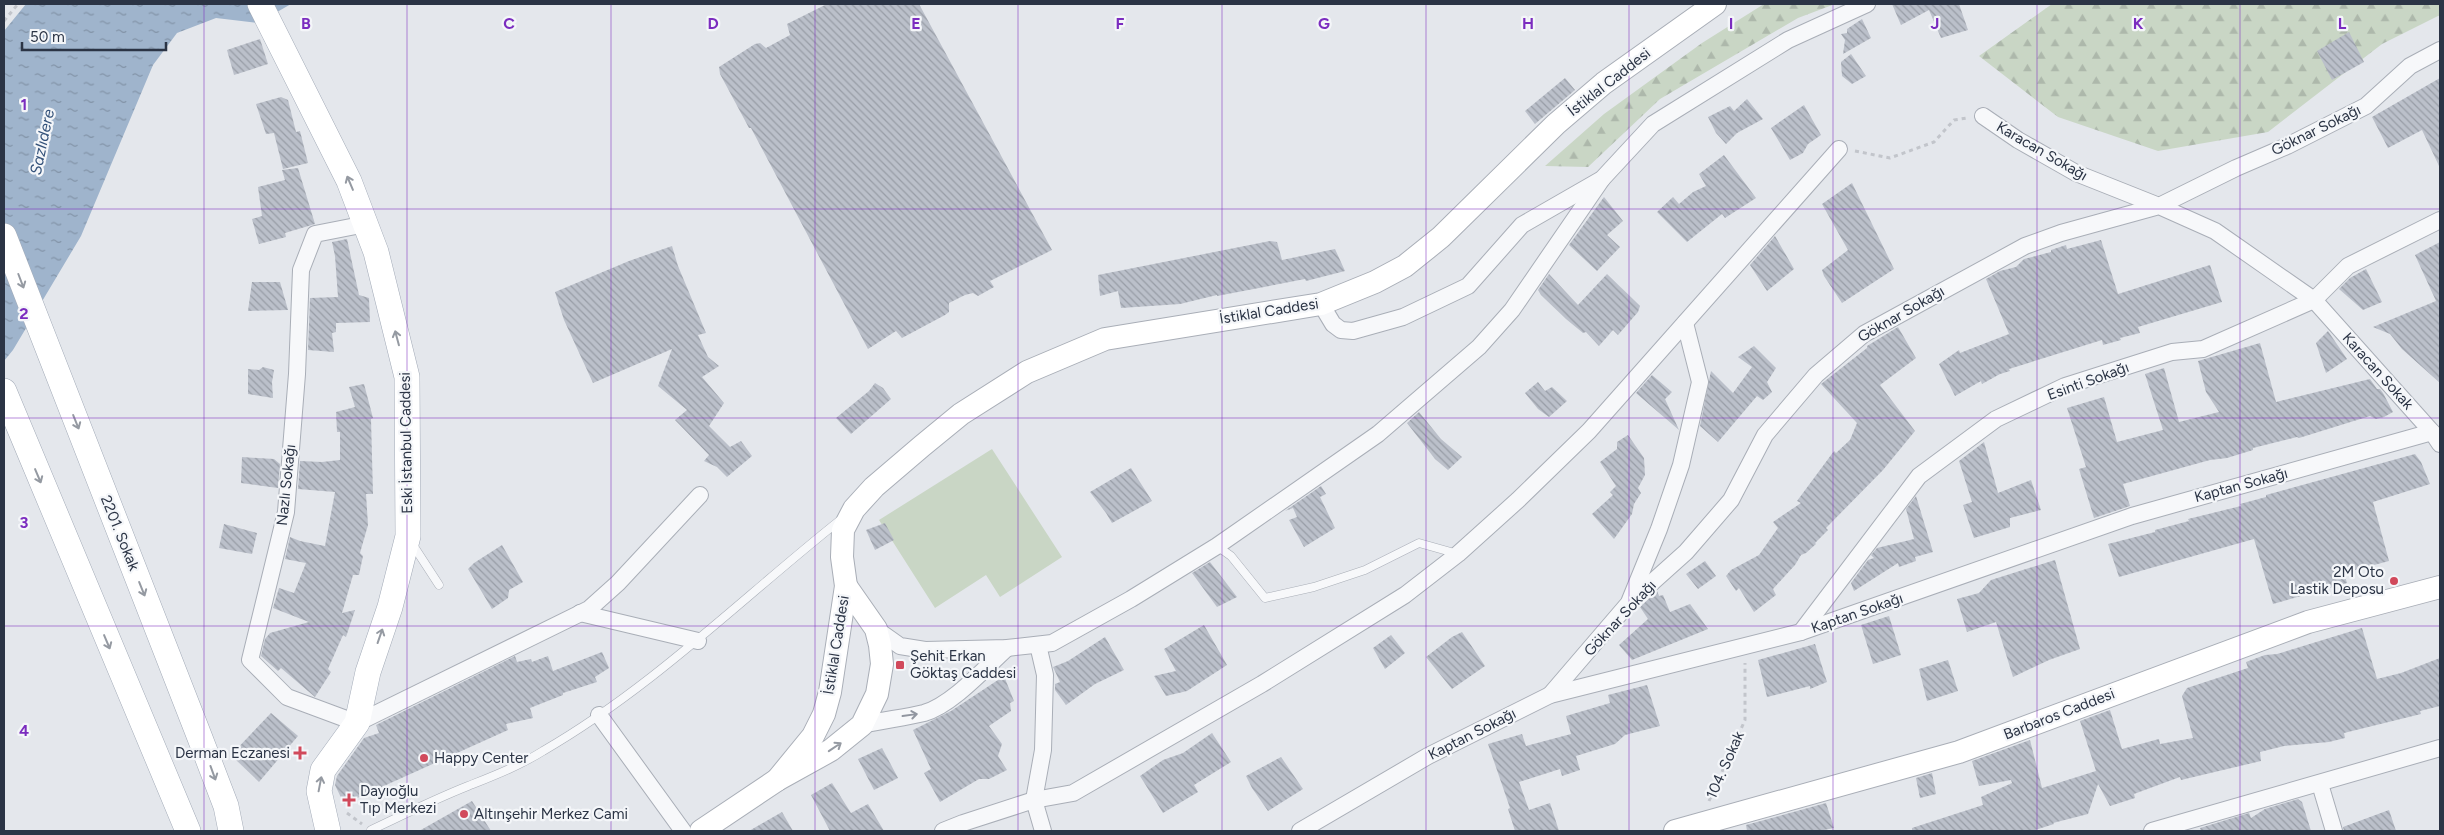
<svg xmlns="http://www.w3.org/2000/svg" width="2444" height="835" font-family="Figtree,sans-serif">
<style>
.forest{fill:url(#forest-firs)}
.park{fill:#c9d6c5}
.water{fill:url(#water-ripples)}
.building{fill:url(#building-back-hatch)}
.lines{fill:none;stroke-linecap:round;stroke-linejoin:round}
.lane-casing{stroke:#a9aeb7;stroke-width:9}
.street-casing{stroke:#a9aeb7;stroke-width:18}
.secondary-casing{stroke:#a9aeb7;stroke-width:24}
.primary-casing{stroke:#a3abb8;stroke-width:26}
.path{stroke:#c2c5cb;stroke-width:3;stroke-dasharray:4 4;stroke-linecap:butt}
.lane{stroke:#f7f8fa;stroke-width:8}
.street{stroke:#f7f8fa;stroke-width:16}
.secondary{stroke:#fff;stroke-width:22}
.primary{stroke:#fff;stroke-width:25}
.oneway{stroke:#959aa2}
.oneway2{stroke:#9196a0}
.grid{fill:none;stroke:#7b2cbf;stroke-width:1;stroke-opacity:0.55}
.poi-dot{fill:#d1495b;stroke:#f4f6f9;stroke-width:2}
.labels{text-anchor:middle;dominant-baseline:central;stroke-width:4.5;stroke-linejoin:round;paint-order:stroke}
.street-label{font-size:15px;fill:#2b3445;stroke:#f4f6f9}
.poi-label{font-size:15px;fill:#2b3445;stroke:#f4f6f9;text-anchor:start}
.water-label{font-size:16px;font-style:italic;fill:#34527a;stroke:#f4f6f9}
.grid-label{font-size:16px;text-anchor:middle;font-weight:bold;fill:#7b2cbf;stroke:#f4f6f9;stroke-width:4.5;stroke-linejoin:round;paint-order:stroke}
</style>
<defs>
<pattern id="forest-firs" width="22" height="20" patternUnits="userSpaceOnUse" patternTransform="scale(1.25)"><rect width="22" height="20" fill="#c9d6c5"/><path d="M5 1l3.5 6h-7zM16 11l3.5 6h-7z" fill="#adb8ab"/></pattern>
<pattern id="water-ripples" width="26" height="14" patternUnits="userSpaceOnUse" patternTransform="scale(1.25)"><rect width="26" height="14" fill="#9fb4cc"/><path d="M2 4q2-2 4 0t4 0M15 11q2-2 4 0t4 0" fill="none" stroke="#8293a7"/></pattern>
<pattern id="building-back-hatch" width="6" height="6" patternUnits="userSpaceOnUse" patternTransform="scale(1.25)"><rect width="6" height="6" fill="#bbc0ca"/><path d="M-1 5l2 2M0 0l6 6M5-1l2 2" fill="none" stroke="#989da6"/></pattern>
</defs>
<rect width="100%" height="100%" fill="#e4e7ec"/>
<g class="forest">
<polygon points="1764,4 1835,4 1798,18 1660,99 1588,167 1545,166 1604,114 1702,43"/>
<polygon points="2052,4 2440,4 2440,15 2382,44 2268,132 2158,151 2058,117 1979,56"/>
</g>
<polygon class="park" points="992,449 1062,557 1000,597 986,575 935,608 879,520"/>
<polygon class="water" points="26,4 291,4 258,23 216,18 177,33 153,65 81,236 13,350 4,361 4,31"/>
<g class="building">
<polygon points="827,4 919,4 1052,250 990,281 994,287 978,296 973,293 965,295 949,303 949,312 945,315 902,338 896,331 868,349 751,128 749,128 720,74 719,67 755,44 760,43 766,48 790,35 787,24"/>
<polygon points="1892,4 1959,4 1968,30 1941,38 1929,10 1901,25"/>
<polygon points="1862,19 1871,38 1843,54 1845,40 1841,34 1847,33 1847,29"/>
<polygon points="2349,32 2364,62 2332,80 2317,51"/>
<polygon points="260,39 268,64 234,75 227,50"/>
<polygon points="1851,54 1866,76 1852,84 1842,76 1841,62"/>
<polygon points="1565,78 1575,90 1535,124 1525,111"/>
<polygon points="2440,78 2440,168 2422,130 2388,148 2372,117"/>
<polygon points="281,97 288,100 296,132 300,131 308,163 283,169 274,133 266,134 256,104"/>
<polygon points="1747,99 1763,119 1737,133 1726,144 1716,133 1708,117 1730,106 1734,111"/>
<polygon points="1804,105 1821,135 1808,144 1803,153 1790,160 1771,128"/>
<polygon points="1724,155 1756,198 1725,218 1722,214 1687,242 1657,212 1673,197 1679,204 1693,192 1706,186 1699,174"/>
<polygon points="298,168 315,224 285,233 286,237 259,244 252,219 262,216 258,187 285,180 282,170"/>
<polygon points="1852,183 1894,269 1842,303 1824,276 1822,270 1848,250 1822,204"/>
<polygon points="1604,197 1623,221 1607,235 1620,247 1597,271 1569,245"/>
<polygon points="1775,236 1794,269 1767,291 1750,265"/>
<polygon points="347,239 359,295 369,298 370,322 336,323 336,332 332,333 334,352 308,350 310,298 338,297 335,256 332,242"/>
<polygon points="2101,240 2118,294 2210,265 2222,302 2138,327 2140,333 2120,338 2121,340 2103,345 2102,340 2009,369 2010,371 2000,374 1982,384 1981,381 1955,396 1939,364 1959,350 1960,353 2009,334 1986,279 2000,271 2016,267 2024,259 2051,252 2051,250 2066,245 2067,249"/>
<polygon points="1270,241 1277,242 1282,260 1335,249 1345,271 1306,281 1305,279 1217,296 1217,295 1180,304 1121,308 1118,291 1100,296 1098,275"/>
<polygon points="2440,242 2440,383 2402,349 2390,334 2373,327 2436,301 2415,255"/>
<polygon points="672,246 678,266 706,333 698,335 708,357 719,366 702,377 724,403 709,426 730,447 741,441 752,456 727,477 717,467 704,461 709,455 675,420 687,410 658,386 672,349 593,383 564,320 555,292 629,261"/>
<polygon points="2366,269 2382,302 2363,310 2339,289 2350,278"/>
<polygon points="1549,274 1578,305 1607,274 1640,306 1638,312 1618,335 1613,330 1599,346 1586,332 1583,333 1566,319 1541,295 1538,290"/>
<polygon points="252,282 280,282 288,310 248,311"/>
<polygon points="1898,327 1916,358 1880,385 1915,431 1883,470 1826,528 1828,530 1815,543 1816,544 1806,553 1801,555 1795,565 1773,589 1776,595 1754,612 1739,588 1736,591 1726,576 1731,570 1759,555 1778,528 1773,522 1801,503 1797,501 1834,451 1836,453 1850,440 1857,423 1821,384 1867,348 1867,346"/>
<polygon points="2328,331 2347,359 2326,373 2316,343"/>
<polygon points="2260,343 2276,402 2370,379 2377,389 2380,389 2383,393 2393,412 2384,417 2376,419 2370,416 2299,438 2297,437 2253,448 2253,450 2227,458 2210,460 2123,484 2130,506 2094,518 2079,469 2086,467 2067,408 2104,397 2117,442 2163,430 2145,374 2164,368 2179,422 2219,412 2206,392 2198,361"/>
<polygon points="1754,346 1776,368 1767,382 1772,392 1763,400 1757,396 1718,442 1700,426 1711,371 1733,393 1752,367 1738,357"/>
<polygon points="263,367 274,370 272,382 273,398 248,394 248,369 259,370"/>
<polygon points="1652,375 1672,392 1665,399 1679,430 1636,393"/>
<polygon points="1538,382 1545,391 1552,387 1567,401 1549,417 1538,409 1525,393"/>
<polygon points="875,383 883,388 891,399 851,434 836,418 869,391"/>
<polygon points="364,384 373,418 371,419 373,494 366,494 368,525 360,553 363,556 359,575 353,575 342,613 355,610 346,637 343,635 328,669 331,672 315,697 281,668 278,671 261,656 265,639 270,633 309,622 273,608 279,588 294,593 306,563 285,559 290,537 300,541 325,546 335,492 298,489 300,461 322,462 340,460 340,432 337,432 336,412 355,407 349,387"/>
<polygon points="1419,412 1441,439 1462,457 1448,470 1435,459 1407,423"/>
<polygon points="1628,435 1644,458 1645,475 1638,488 1641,493 1634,504 1632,514 1614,539 1592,514 1613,495 1610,492 1616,486 1600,462 1617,449 1617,442"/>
<polygon points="1984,442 1998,493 2031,480 2041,510 2010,518 2010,527 1974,538 1963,505 1972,502 1959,461"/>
<polygon points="2415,454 2421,462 2430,484 2373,502 2389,561 2344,573 2347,583 2273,604 2254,539 2119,577 2108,544 2155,532 2155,530 2189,521 2188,519 2241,506 2240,504 2266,497 2266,495"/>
<polygon points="242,457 274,459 280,464 278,488 241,483"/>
<polygon points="1131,468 1152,501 1112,523 1106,513 1090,492"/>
<polygon points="1321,486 1326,494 1320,497 1335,528 1304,547 1289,520 1297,517 1293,508 1285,511"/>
<polygon points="1916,496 1933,552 1915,557 1916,561 1899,567 1898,563 1854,591 1851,583 1868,560 1874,558 1871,555 1877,548 1914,539 1906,509"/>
<polygon points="885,523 894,540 875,550 866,530"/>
<polygon points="224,524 257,533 252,554 219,548"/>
<polygon points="502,545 523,582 509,590 508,598 492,609 468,569 474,563"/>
<polygon points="2055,560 2080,649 2049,660 2013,677 1996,622 1967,632 1957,599 1979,593 1991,580"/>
<polygon points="1705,561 1716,576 1698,589 1686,574"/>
<polygon points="1210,562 1237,597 1217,607 1192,573"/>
<polygon points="1657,591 1659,596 1663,595 1670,612 1690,604 1708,629 1632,660 1619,645 1648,619 1640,607"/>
<polygon points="1889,616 1901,655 1873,664 1861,625"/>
<polygon points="1204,625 1227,665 1187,691 1166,696 1154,676 1176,671 1164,649"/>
<polygon points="2362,628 2377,679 2401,673 2440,658 2440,706 2420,711 2421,714 2344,733 2345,738 2329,742 2284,746 2260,752 2261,761 2181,780 2180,777 2134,794 2135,798 2110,806 2098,784 2088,814 2053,823 2054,824 2032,831 1912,831 1912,828 1983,805 1981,797 2012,783 2011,780 1979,786 1972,761 2030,740 2042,788 2096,771 2080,721 2110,710 2122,749 2159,739 2160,744 2193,738 2182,696 2187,688 2248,668 2246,662 2265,655 2277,654"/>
<polygon points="1462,632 1485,666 1452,689 1426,657 1452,637"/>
<polygon points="1391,635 1405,653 1385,669 1373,648"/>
<polygon points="1105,637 1124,670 1095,684 1066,705 1055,690 1055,684 1060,682 1053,667 1068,661"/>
<polygon points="1815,644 1827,682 1810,689 1810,686 1767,697 1758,660"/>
<polygon points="602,652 609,668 595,677 597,682 563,693 563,695 530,708 533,718 506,724 508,730 344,804 335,785 337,776 364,738 379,733 376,725 515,656 517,662 531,659 532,662 548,656 553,671"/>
<polygon points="1948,660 1958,691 1927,701 1919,669"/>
<polygon points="1004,676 1014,701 1010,703 1011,711 989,726 1002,744 998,756 1007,770 989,779 979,779 940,802 924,773 931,769 913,730 951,711"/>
<polygon points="1647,685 1660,726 1625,735 1615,744 1576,756 1580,770 1562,776 1560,769 1519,782 1529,810 1550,803 1559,831 1515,831 1508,809 1510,808 1488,744 1522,734 1526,746 1571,734 1566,716 1610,703 1608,695"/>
<polygon points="271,713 298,736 259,782 231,755"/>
<polygon points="1212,733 1231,762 1194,785 1198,792 1163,813 1140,776 1163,760 1183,753"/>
<polygon points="882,748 898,778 874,790 858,759"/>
<polygon points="1281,757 1303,789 1268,811 1252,788 1246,776"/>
<polygon points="1932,773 1936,794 1920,798 1916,778"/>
<polygon points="832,783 851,813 868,804 884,831 830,831 811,795"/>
<polygon points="2298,799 2302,802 2311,831 2201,831 2200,828 2249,813 2251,818 2265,809"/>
<polygon points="472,801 491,831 419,831"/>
<polygon points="1826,803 1834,828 1819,831 1747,831 1746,825"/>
<polygon points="2389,810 2396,831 2344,831 2343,827"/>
<polygon points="782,812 793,831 749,831"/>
</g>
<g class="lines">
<g class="lane-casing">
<g id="lane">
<polyline points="411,542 439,585"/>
<polyline points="1217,546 1231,556 1265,598 1314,587 1365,570 1419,543 1458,554"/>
<path d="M371,830C403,815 435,799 468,786C493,776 519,766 543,751C652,688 741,599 839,521"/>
</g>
</g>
<g class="street-casing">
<g id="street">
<polyline points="1983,116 2018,140 2076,173 2159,206 2236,168 2287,146 2366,106 2410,66 2440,50"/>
<polyline points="366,224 315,234 301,270 297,374 286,512 250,660 287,697 357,723 589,609 618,583 700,495"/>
<polyline points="1321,304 1333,324 1341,330 1353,331 1403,317 1468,286 1522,225 1602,179 1653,124 1788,40 1867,4"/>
<polyline points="1630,600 1659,529 1681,465 1700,382 1685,323"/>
<polyline points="580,613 698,641"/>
<polyline points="876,629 900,646 925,650 1007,648 1052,643 1131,599 1217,546 1378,434 1479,347 1512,310 1602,179"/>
<polyline points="1801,632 1919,476 1996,419 2065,386 2172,352 2203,349 2314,300 2348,266 2440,220"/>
<polyline points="1038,645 1045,675 1043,750 1034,800 1043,831"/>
<polyline points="1550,695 1628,604 1686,552 1731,500 1765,435 1816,375 1864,334 2025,246 2061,233 2159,206 2215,231 2314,300 2432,432 2440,444"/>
<polyline points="599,715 683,831"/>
<path d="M862,725C882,720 904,718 924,713C952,705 985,668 1007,648"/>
<polyline points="2320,784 2334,831"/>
<polyline points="943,831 963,823 1034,800 1073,793 1262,684 1405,595 1458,554 1518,500 1589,431 1839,149"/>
<polyline points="1300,831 1428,756 1550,695 1801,632 2132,516 2432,432"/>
<polyline points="2152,831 2440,748"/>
</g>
</g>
<g class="secondary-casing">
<g id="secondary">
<polyline points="777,780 813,736 824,714 830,692 846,586 842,557 843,530 854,509 874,487 922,446 961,414 1027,372 1105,339 1321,304 1375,282 1405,266 1441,237 1556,124 1604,83 1715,4"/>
<polyline points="701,831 777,780 831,750 862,725 877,694 882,664 880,645 876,629 846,586"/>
<polyline points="1675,831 1959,752 2308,622 2440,587"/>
</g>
</g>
<g class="primary-casing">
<g id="primary">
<polyline points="260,4 349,181 376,252 407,377 408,536 390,607 368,672 357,723 323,770 319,791 328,831"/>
<polyline points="4,236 200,738 226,806 231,831"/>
<polyline points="4,391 188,831"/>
</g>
</g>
<g class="path">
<polyline points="4,21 18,4"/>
<polyline points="1855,151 1890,158 1934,142 1954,120 1967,118"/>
<polyline points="1709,801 1745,720 1745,663"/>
<polyline points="347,813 362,824"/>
</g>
<use href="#lane" class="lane"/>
<use href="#street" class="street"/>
<use href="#secondary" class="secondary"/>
<use href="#primary" class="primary"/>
</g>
<defs><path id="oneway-shaft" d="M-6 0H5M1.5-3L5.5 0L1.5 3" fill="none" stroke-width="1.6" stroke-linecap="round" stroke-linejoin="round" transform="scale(1.25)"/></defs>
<g class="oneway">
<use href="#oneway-shaft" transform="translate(350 183) rotate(-113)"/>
<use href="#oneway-shaft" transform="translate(21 281) rotate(69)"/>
<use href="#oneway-shaft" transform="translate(397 338) rotate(-105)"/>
<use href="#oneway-shaft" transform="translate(76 422) rotate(68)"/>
<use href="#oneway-shaft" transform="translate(38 476) rotate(67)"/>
<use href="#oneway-shaft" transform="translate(142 589) rotate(68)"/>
<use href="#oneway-shaft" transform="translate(380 636) rotate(-71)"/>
<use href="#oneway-shaft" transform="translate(107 642) rotate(67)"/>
<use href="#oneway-shaft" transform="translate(835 747) rotate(-34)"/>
<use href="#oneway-shaft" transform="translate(213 773) rotate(70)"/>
<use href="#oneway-shaft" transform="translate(320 784) rotate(-79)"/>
</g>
<use class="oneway2" href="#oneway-shaft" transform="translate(910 715) rotate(-8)"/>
<path class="grid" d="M204,4V831M407,4V831M611,4V831M815,4V831M1018,4V831M1222,4V831M1426,4V831M1629,4V831M1833,4V831M2037,4V831M2240,4V831M4,209H2440M4,418H2440M4,626H2440"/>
<g class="poi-dot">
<circle cx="2394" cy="581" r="5"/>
<rect x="895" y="660" width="10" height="10" rx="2.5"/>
<path d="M297.5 745.5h5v5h5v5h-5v5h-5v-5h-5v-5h5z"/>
<circle cx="424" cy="758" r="5"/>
<path d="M346.5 792.5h5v5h5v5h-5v5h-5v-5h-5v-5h5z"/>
<circle cx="464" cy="814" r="5"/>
</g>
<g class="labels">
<g class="street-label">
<text transform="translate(1609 82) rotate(-38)">İstiklal Caddesi</text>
<text transform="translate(2316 130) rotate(-26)">Göknar Sokağı</text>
<text transform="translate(2042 151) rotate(30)">Karacan Sokağı</text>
<text transform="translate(1269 311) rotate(-9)">İstiklal Caddesi</text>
<text transform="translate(1901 314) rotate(-30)">Göknar Sokağı</text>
<text transform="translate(2378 371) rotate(48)">Karacan Sokak</text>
<text transform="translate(2088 381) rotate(-20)">Esinti Sokağı</text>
<text transform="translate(406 443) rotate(-91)">Eski İstanbul Caddesi</text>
<text transform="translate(286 485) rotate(-84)">Nazlı Sokağı</text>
<text transform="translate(2241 485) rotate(-15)">Kaptan Sokağı</text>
<text transform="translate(120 533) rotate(68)">2201. Sokak</text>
<text transform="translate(1857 613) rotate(-19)">Kaptan Sokağı</text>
<text transform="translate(1620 618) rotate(-47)">Göknar Sokağı</text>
<text transform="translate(836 645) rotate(-81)">İstiklal Caddesi</text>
<text transform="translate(2059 714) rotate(-21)">Barbaros Caddesi</text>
<text transform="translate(1472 734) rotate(-27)">Kaptan Sokağı</text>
<text transform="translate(1725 765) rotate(-66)">104. Sokak</text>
</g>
<g class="poi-label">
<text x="2384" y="572" text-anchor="end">2M Oto<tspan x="2384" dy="17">Lastik Deposu</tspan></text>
<text x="910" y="656">Şehit Erkan<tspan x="910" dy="17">Göktaş Caddesi</tspan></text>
<text x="290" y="753" text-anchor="end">Derman Eczanesi</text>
<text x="434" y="758">Happy Center</text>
<text x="360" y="791">Dayıoğlu<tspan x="360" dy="17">Tıp Merkezi</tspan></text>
<text x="474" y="814">Altınşehir Merkez Cami</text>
</g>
<g class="water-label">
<text transform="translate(42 142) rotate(-78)">Sazlıdere</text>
</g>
</g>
<g class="grid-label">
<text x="306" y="29">B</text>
<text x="509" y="29">C</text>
<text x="713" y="29">D</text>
<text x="916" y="29">E</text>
<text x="1120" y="29">F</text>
<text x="1324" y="29">G</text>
<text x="1528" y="29">H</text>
<text x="1731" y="29">I</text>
<text x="1935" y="29">J</text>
<text x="2138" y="29">K</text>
<text x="2342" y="29">L</text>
<text x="24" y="110">1</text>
<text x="24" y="319">2</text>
<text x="24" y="528">3</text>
<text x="24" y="736">4</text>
</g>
<rect width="2444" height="835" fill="none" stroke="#2b3445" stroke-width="10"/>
<path d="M22 42v8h144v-8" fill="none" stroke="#2b3445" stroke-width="2.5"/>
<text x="30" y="42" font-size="15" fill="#2b3445" stroke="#f4f6f9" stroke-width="4" paint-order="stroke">50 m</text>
</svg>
